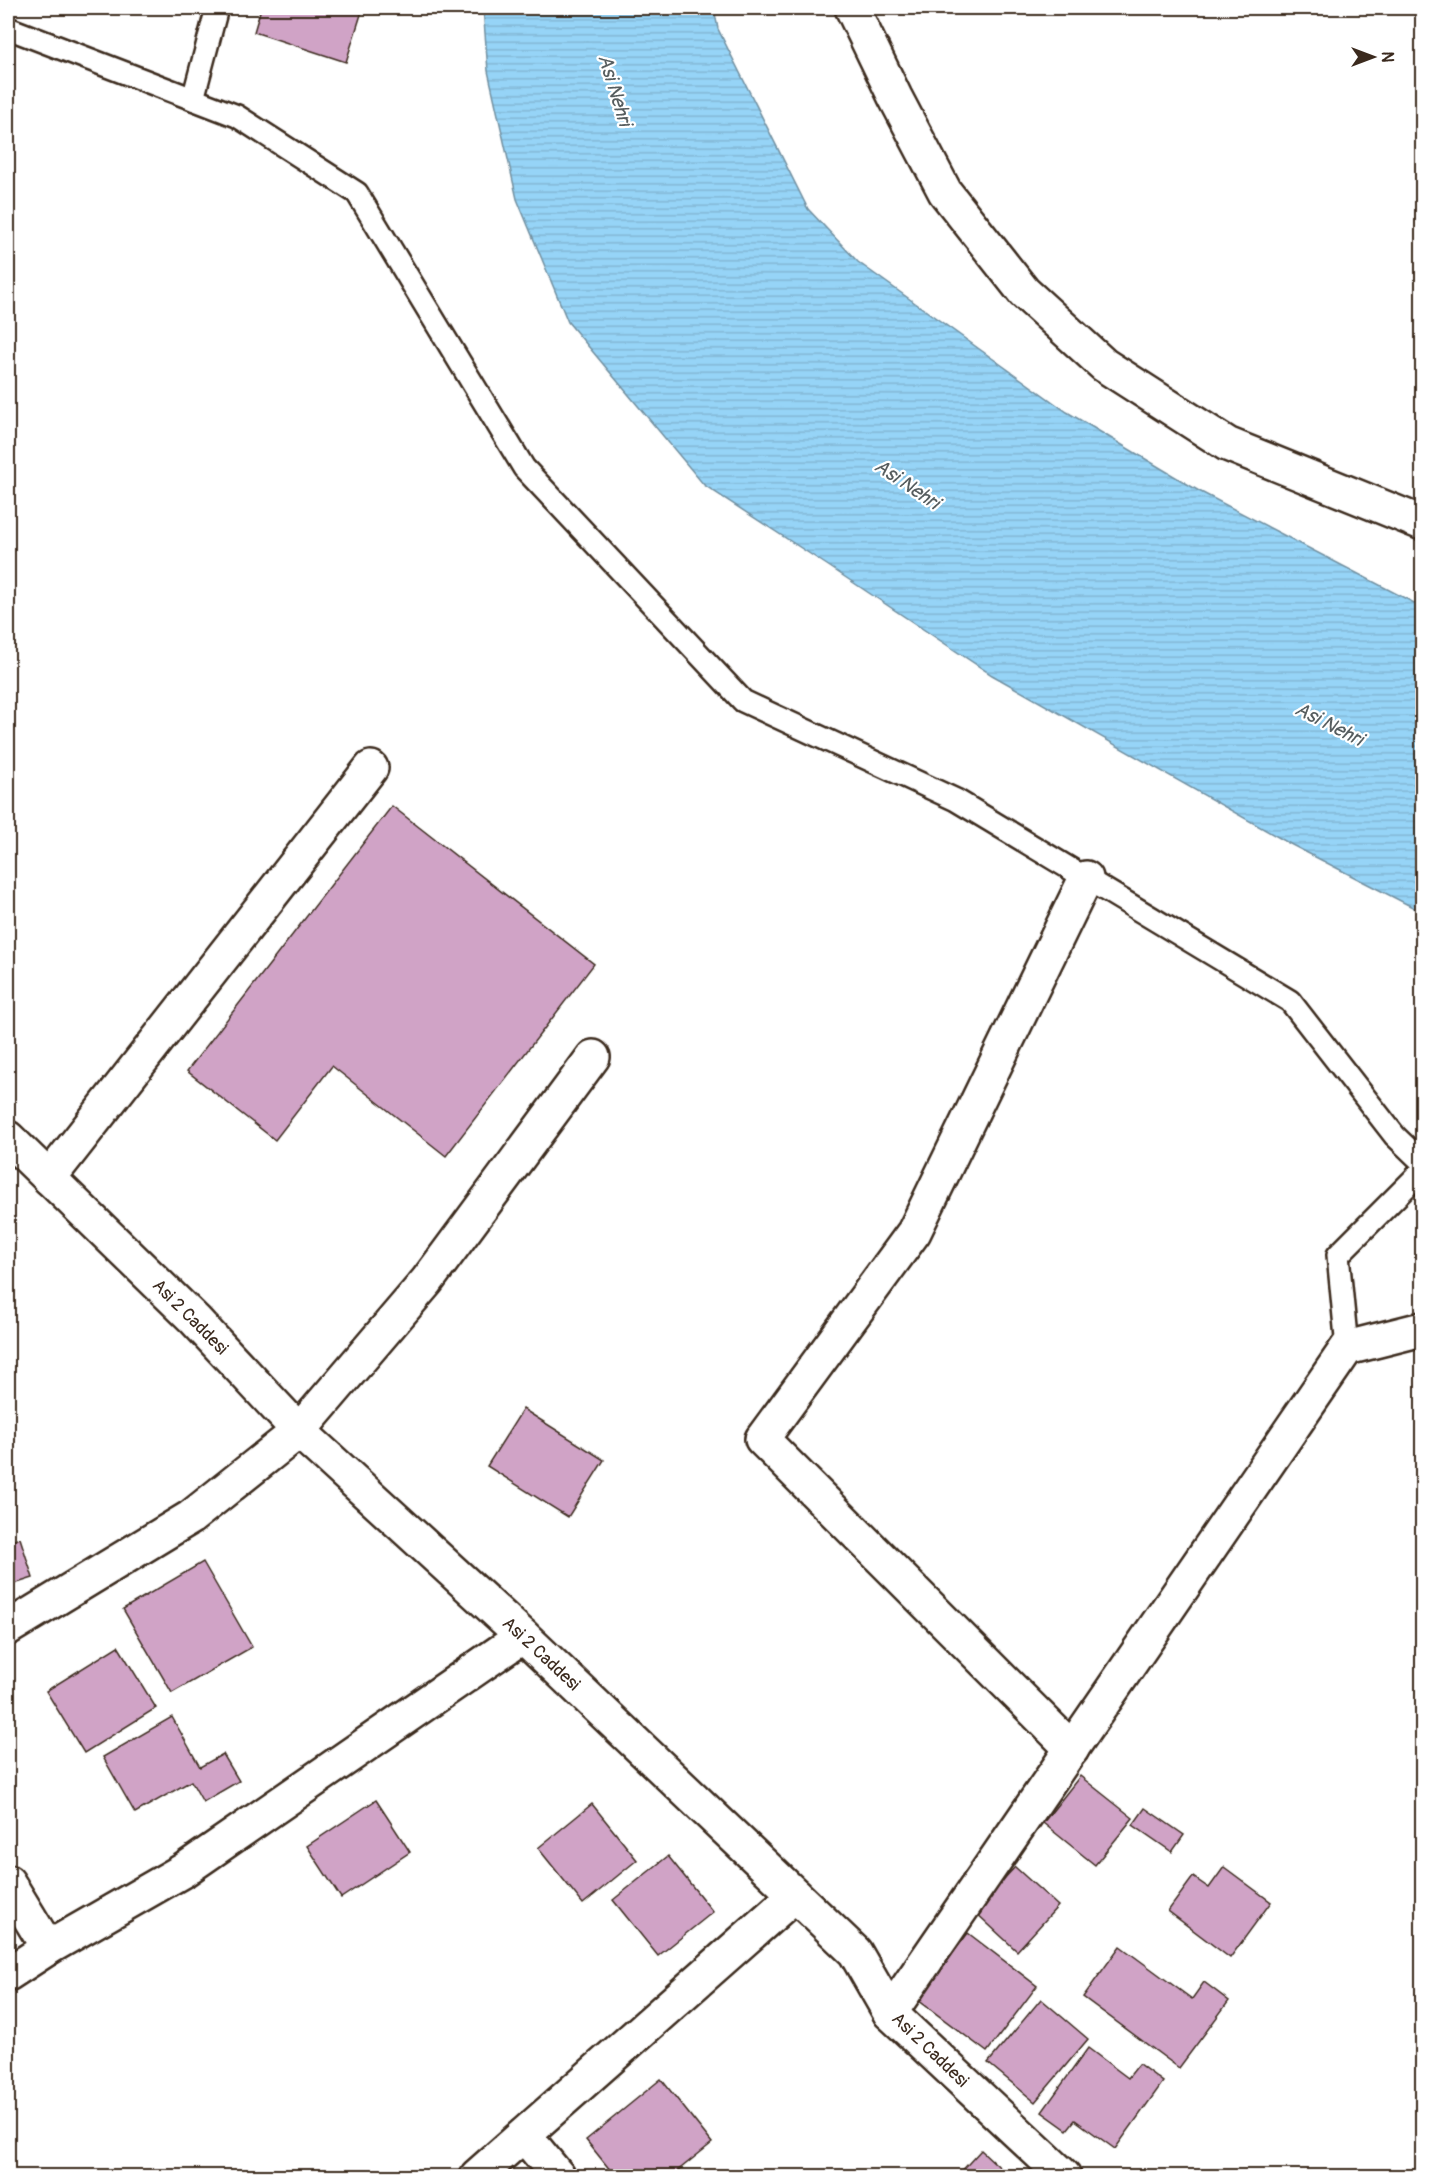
<svg xmlns="http://www.w3.org/2000/svg" width="1430" height="2184" font-family="Pangolin,sans-serif">
<style>
.water{fill:url(#water-rules);stroke:#7290a0;stroke-width:1.5}
.building{fill:#d0a3c6;stroke:#3b2a1e;stroke-width:1.5}
.lines{fill:none;stroke-linecap:round;stroke-linejoin:round}
.service-casing{stroke:#3b2a1e;stroke-width:26}
.minor-casing{stroke:#3b2a1e;stroke-width:38}
.service{stroke:#fff;stroke-width:21}
.minor{stroke:#fff;stroke-width:33}
.labels{text-anchor:middle;dominant-baseline:central;stroke-width:4.5;stroke-linejoin:round;paint-order:stroke}
.street-label{font-size:18px;fill:#3b2a1e;stroke:#fff}
.water-label{font-size:20px;font-style:italic;fill:#565d5f;stroke:#fff}
</style>
<defs>
<pattern id="water-rules" width="6" height="5" patternUnits="userSpaceOnUse" patternTransform="scale(1.5)"><rect width="6" height="5" fill="#96d4f7"/><path d="M0 2.5h6" fill="none" stroke="#82b6d3"/></pattern>
</defs>
<rect width="100%" height="100%" fill="#fff"/>
<filter id="ink" filterUnits="userSpaceOnUse"><feTurbulence type="fractalNoise" baseFrequency=".0167" numOctaves="2"/><feDisplacementMap in="SourceGraphic" scale="12" xChannelSelector="R" yChannelSelector="G"/><feConvolveMatrix kernelMatrix="1 2 1 2 8 2 1 2 1" color-interpolation-filters="sRGB"/></filter>
<g filter="url(#ink)">
<polygon class="water" points="483,8 714,8 718,29 808,209 858,262 1067,412 1199,491 1422,607 1422,912 1292,845 992,675 827,565 704,485 568,322 517,199 488,71"/>
<g class="building">
<polygon points="261,8 363,8 346,62 254,32"/>
<polygon points="392,806 594,964 446,1156 332,1066 275,1140 187,1071"/>
<polygon points="523,1409 604,1460 568,1517 487,1466"/>
<polygon points="20,1538 33,1578 8,1586 8,1542"/>
<polygon points="203,1562 252,1647 172,1693 123,1609"/>
<polygon points="118,1646 156,1708 84,1753 46,1691"/>
<polygon points="172,1717 200,1767 223,1754 239,1781 203,1802 191,1781 135,1813 103,1757"/>
<polygon points="1080,1776 1133,1818 1095,1865 1043,1823"/>
<polygon points="376,1800 410,1852 341,1898 307,1846"/>
<polygon points="592,1804 637,1860 583,1904 538,1848"/>
<polygon points="1145,1808 1184,1835 1172,1852 1133,1825"/>
<polygon points="668,1856 713,1912 658,1956 613,1900"/>
<polygon points="1015,1867 1058,1906 1017,1951 974,1911"/>
<polygon points="1224,1867 1271,1902 1230,1958 1168,1911 1193,1877 1209,1888"/>
<polygon points="968,1933 1037,1986 987,2052 918,2000"/>
<polygon points="1120,1946 1192,1999 1204,1982 1229,2001 1179,2068 1083,1997"/>
<polygon points="1041,1999 1088,2039 1035,2102 988,2063"/>
<polygon points="1088,2048 1128,2078 1139,2064 1163,2082 1115,2149 1075,2120 1067,2130 1042,2112"/>
<polygon points="661,2079 712,2143 671,2176 615,2176 586,2140"/>
<polygon points="981,2150 1009,2176 957,2176"/>
</g>
<g class="lines">
<g class="service-casing">
<g id="service">
<polyline points="8,28 237,116 357,193 524,468 743,701 956,800 1290,1001 1395,1136 1422,1162"/>
<polyline points="193,99 217,8"/>
<polyline points="1347,1348 1338,1255 1422,1171"/>
</g>
</g>
<g class="minor-casing">
<g id="minor">
<polyline points="852,8 895,97 945,192 1024,292 1104,365 1227,444 1422,523"/>
<polyline points="8,1138 195,1320 299,1431 523,1636 855,1952 890,2013 1064,2176"/>
<polyline points="49,1178 371,768"/>
<polyline points="8,1628 191,1517 299,1431 427,1281 593,1057"/>
<polyline points="1072,1749 762,1439 914,1232 1086,878"/>
<polyline points="8,1882 48,1948 184,1870 523,1636"/>
<polyline points="8,1974 48,1948"/>
<polyline points="890,2013 1347,1348 1422,1329"/>
<polyline points="524,2135 558,2176"/>
<polyline points="477,2176 795,1895"/>
</g>
</g>
<use href="#service" class="service"/>
<use href="#minor" class="minor"/>
</g>
</g>
<g class="labels">
<g class="street-label">
<text transform="translate(190 1317) rotate(45)">Asi 2 Caddesi</text>
<text transform="translate(541 1654) rotate(43)">Asi 2 Caddesi</text>
<text transform="translate(930 2050) rotate(44)">Asi 2 Caddesi</text>
</g>
<g class="water-label">
<text transform="translate(615 90) rotate(73)">Asi Nehri</text>
<text transform="translate(907 484) rotate(34)">Asi Nehri</text>
<text transform="translate(1329 724) rotate(27)">Asi Nehri</text>
</g>
</g>
<rect width="1430" height="2184" fill="none" stroke="#fff" stroke-width="30"/>
<rect x="15" y="15" width="1400" height="2154" fill="none" stroke="#3b2a1e" stroke-width="2" filter="url(#ink)"/>
<g transform="translate(1373 57) rotate(90)" stroke="#ffffff" stroke-width="4.5" paint-order="stroke">
<path d="M0-4.5L10 22L0 15L-10 22Z" fill="#3b2a1e"/>
<text y="-9" font-size="16" font-weight="bold" text-anchor="middle" fill="#3b2a1e">N</text>
</g>
</svg>
